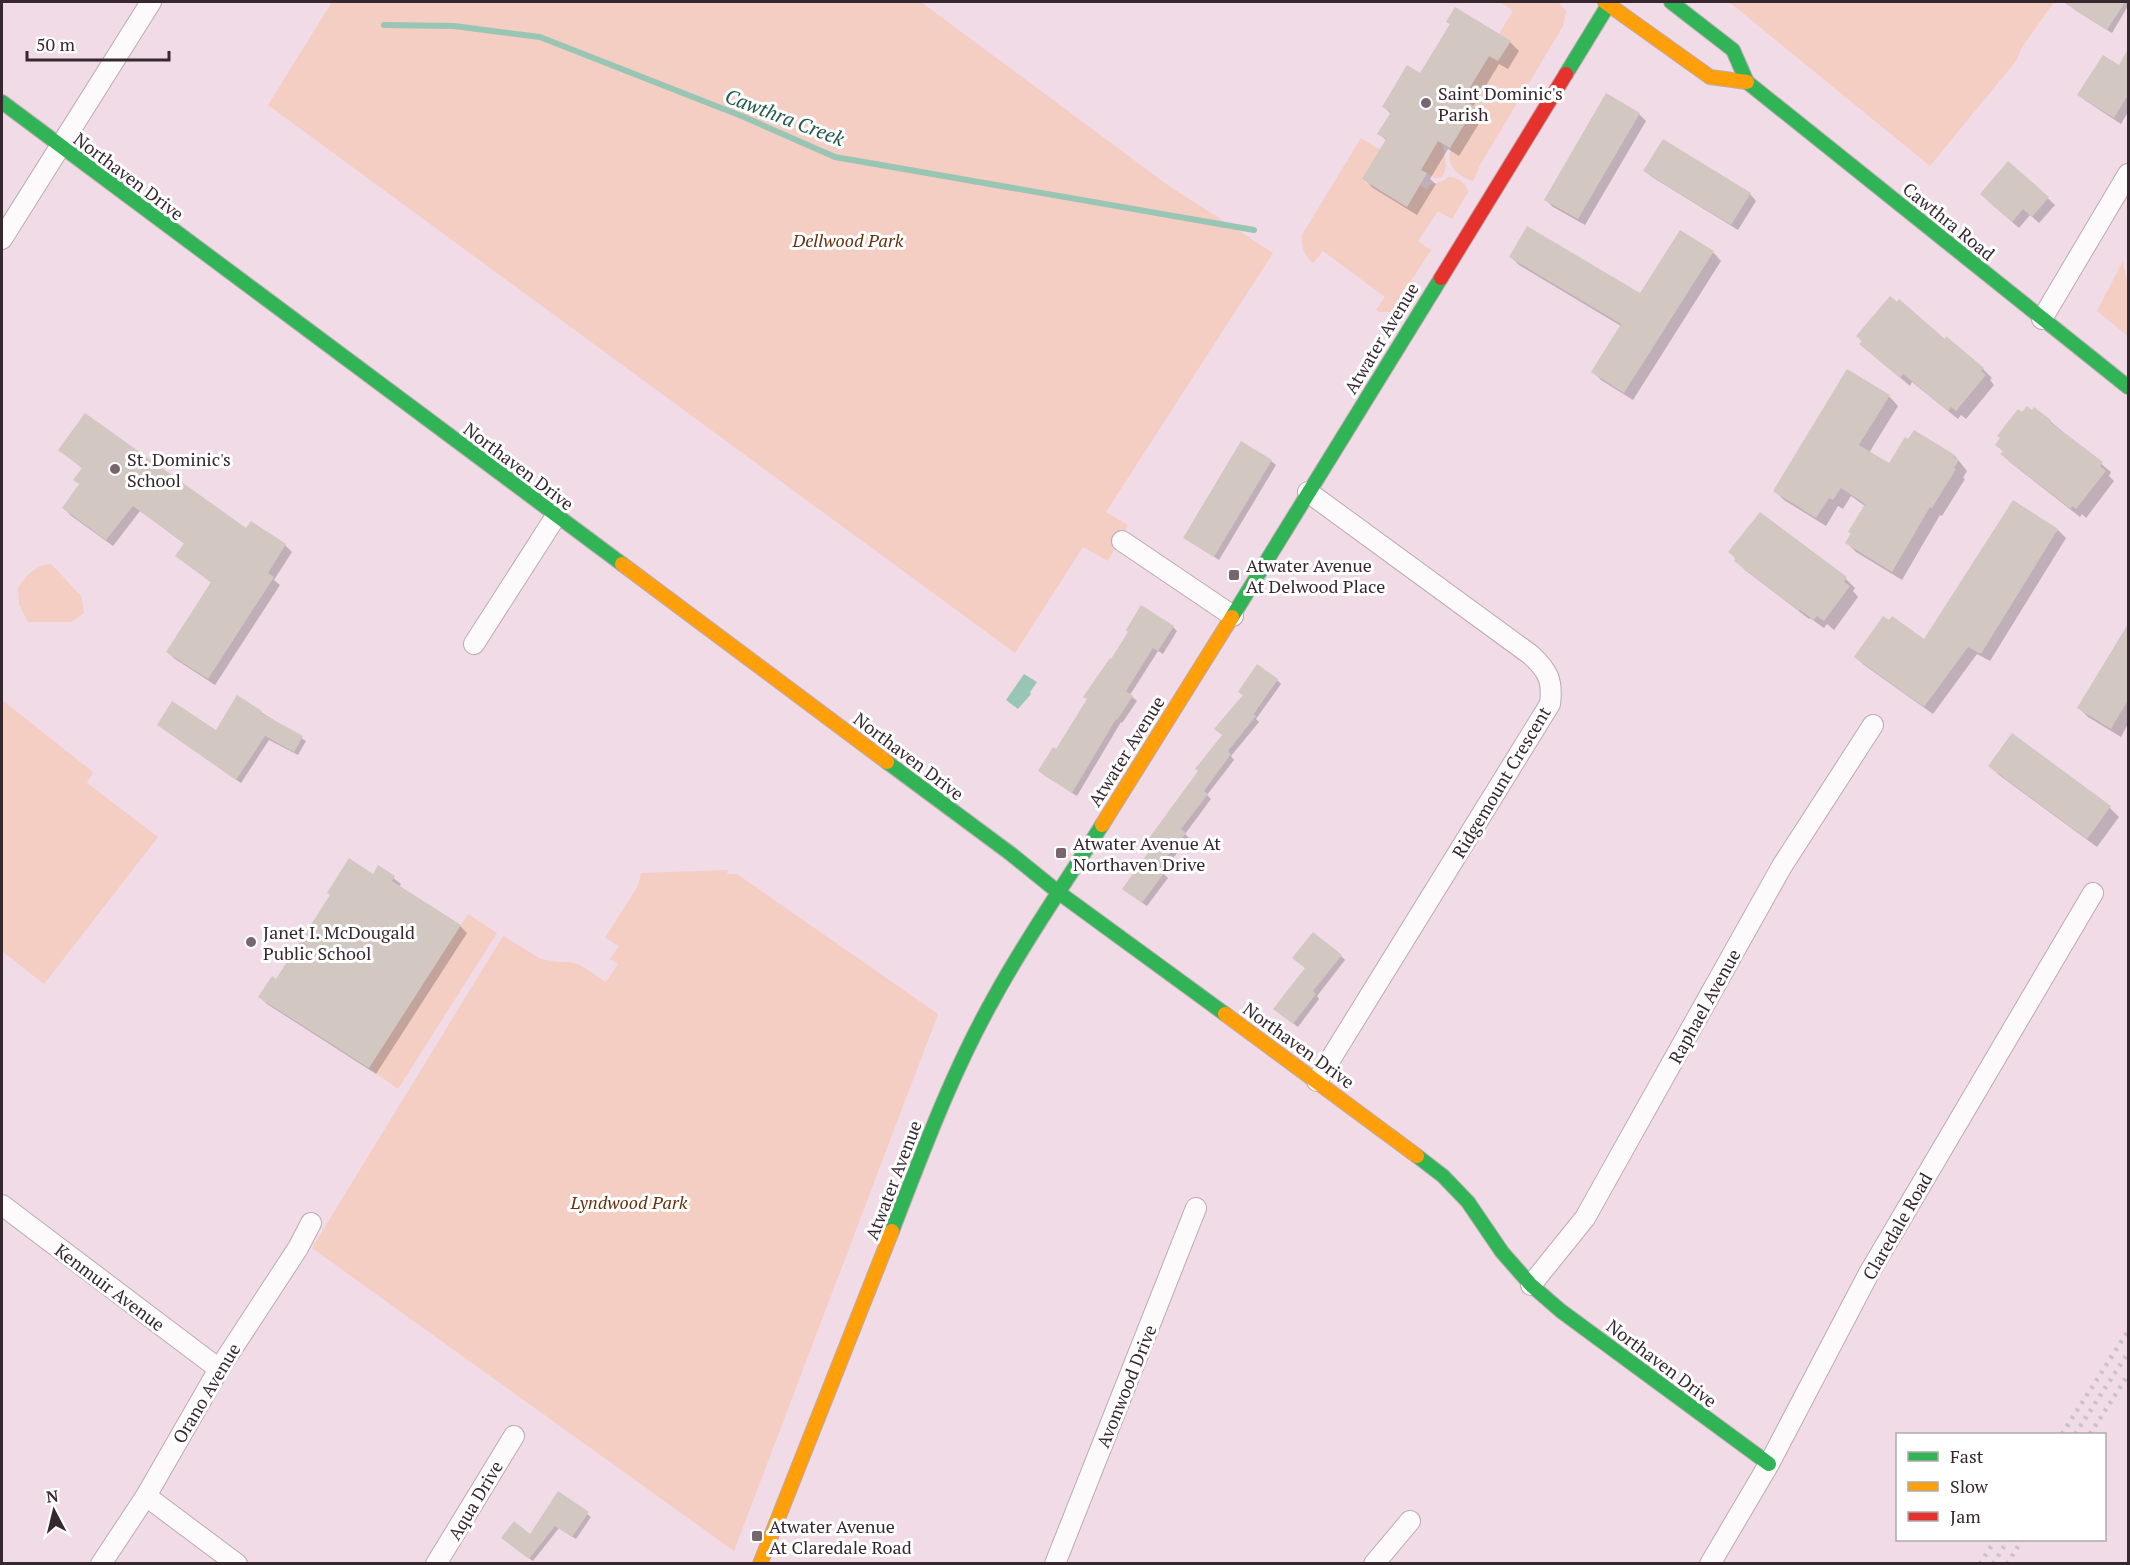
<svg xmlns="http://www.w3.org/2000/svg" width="2130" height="1565" font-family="'PT Serif',serif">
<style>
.green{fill:#f4cdc3}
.water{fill:#99c5b5}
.shadow{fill:#0003}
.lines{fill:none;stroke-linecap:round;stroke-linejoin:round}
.stream{stroke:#99c5b5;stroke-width:6}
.building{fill:#d2c8c1}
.street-casing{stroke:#bbaab2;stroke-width:22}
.fast-casing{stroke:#bbaab2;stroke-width:16}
.slow-casing{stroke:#bbaab2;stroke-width:16}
.jam-casing{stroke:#bbaab2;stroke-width:16}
.street{stroke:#fdfafb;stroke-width:20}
.fast{stroke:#30b455;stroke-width:14}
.slow{stroke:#ff9f0a;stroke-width:14}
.jam{stroke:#e5322d;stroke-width:14}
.rail{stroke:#c9c2c6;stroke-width:4.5;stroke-dasharray:3 6;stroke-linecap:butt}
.poi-dot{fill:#78666f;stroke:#fff;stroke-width:2}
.labels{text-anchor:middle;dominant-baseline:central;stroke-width:6;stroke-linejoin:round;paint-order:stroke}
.poi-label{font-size:18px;fill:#37272f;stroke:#fff;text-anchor:start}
.street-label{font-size:18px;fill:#37272f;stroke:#fff}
.park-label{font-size:18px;font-style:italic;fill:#67310f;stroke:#fff}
.water-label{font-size:20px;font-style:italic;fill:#215a48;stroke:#fff}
</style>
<rect width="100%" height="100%" fill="#f1dbe6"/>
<g class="green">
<polygon points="332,2 921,2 1169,186 1273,253 1106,512 1128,525 1108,561 1083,547 1015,653 268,105"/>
<path d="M1500 2H1558L1566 11 1563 26 1480 165 1473 181C1428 165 1459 133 1475 107L1463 99 1489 56 1498 61 1510 41 1499 34 1513 11Z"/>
<polygon points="1729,2 2054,2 2022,47 2016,61 1930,166"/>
<path d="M1361 138 1380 150 1362 180 1407 207 1420 185 1427 190 1430 185 1443 181 1449 177C1459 178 1466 183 1468 192L1452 219 1438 211 1418 241 1431 250 1391 312H1379L1376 310 1385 297 1323 251 1313 263C1304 255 1301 247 1302 235Z"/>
<path d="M1438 141 1443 145C1444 157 1450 170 1440 178H1435L1421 170Z"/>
<polygon points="2123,261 2128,286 2128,336 2097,311"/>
<path d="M51 564 81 596 84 613 71 622H28L19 604 18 588C26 576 35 565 51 564Z"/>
<polygon points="2,700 93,772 87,783 158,837 44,984 2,951"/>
<polygon points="728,870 727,874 737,874 938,1014 734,1551 312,1248 503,936 541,959 558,962 570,962 580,965 606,982 618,964 610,959 619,946 605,938 638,886 641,873"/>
<polygon points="468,914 497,933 398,1089 369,1068"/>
</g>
<polygon class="water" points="1024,674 1037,682 1030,692 1031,694 1018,709 1006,700"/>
<g class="shadow">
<polygon points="2073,2 2128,2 2128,6 2112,33 2075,10 2071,5"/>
<polygon points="1510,42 1519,51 1508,69 1499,64 1473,107 1483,117 1459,156 1448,149 1430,179 1436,184 1417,215 1373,188 1364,179 1387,141 1379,134 1391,114 1383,106 1420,76"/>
<polygon points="2128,53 2128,112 2121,124 2086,101 2079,95 2119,67"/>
<polygon points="1639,114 1646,121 1585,225 1553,207 1546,200"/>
<polygon points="2009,163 2055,205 2039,223 2030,215 2019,228 1988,201"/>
<polygon points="1645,171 1750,194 1756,201 1738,230 1652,177"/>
<polygon points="1713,252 1721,261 1633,400 1601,380 1593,372 1621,326 1519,265 1510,256 1641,296"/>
<polygon points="1945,341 1983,369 1992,378 1990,380 1994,385 1966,419 1961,415 1958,419 1912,382 1910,386 1871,353"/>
<polygon points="1889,396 1898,406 1869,453 1889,465 1914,432 1955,456 1967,471 1963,478 1965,479 1942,516 1940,515 1902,580 1856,552 1847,543 1865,506 1851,496 1843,509 1838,506 1826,526 1784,500 1775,491"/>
<polygon points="2050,421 2111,472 2109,476 2114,481 2086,518 2082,514 2080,517 2011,463 2002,454 2004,452 1997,445"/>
<polygon points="60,450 247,530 252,523 285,545 292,552 274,580 280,585 215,685 175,659 168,652 212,583 184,562 185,544 140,511 113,546 70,515 64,508 81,485 83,469"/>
<polygon points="1271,461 1276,465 1219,560 1185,538"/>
<polygon points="1760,514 1846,579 1855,588 1853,591 1858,597 1834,630 1827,624 1824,628 1810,618 1809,619 1745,570 1730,552"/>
<polygon points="2058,530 2066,538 1990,661 1977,654 1933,714 1864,665 1856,657 1925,641"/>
<polygon points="1173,627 1177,631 1163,654 1158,651 1130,695 1137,701 1122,723 1121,722 1077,796 1044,775 1040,771 1056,751 1088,700"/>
<polygon points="2128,627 2128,724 2121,737 2088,717 2079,708"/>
<polygon points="1277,680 1281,684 1256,719 1259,722 1231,756 1234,760 1207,795 1211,799 1185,834 1189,838 1162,872 1168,878 1147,906 1128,893"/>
<polygon points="261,712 306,741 298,755 269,740 241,783 159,725 216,732"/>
<polygon points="2012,735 2110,808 2119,817 2097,847 1999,775 1990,766"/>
<polygon points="379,867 401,884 399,887 460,926 467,933 376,1074 267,1004 260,997 373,876"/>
<polygon points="1341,956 1345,960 1317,996 1319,999 1298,1027 1280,1013"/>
<polygon points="558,1494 591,1517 576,1539 559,1528 533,1561 506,1541 530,1536"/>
</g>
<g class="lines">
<polyline class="stream" points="384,25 454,26 540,37 744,117 835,157 1254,230"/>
</g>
<g class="building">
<polygon points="2063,2 2125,2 2107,30"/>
<polygon points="1455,7 1511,41 1498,61 1489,56 1463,99 1475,107 1450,148 1438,141 1421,170 1427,173 1407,207 1362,179 1386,139 1377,134 1391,112 1382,107 1407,65 1420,73 1450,24 1446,22"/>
<polygon points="2128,49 2128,95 2114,118 2077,95 2103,55 2119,65"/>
<polygon points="1606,93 1640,113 1578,219 1544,200"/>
<polygon points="1663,139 1751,193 1731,225 1643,171"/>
<polygon points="2008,161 2049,197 2032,217 2023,209 2012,222 1980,194"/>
<polygon points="1527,226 1640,293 1680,230 1714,251 1624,393 1591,372 1621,324 1509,257"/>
<polygon points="1890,296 1897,302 1899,299 1945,339 1946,336 1984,368 1981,371 1986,375 1956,411 1951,407 1948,411 1903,374 1900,378 1859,344 1862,341 1856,336"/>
<polygon points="1847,369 1890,395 1859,445 1889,463 1905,437 1908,439 1914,430 1955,455 1954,457 1959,460 1954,468 1956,469 1932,508 1930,507 1892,572 1845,543 1851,533 1848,532 1865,504 1841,488 1833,500 1829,498 1816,518 1773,491"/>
<polygon points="2027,406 2032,410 2034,407 2051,420 2050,422 2103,462 2100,466 2106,471 2076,509 2072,506 2071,509 2014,465 2000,454 2003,451 1995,445 2000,438 1997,436 2018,409 2022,412"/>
<polygon points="85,413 246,528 251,521 286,544 268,573 274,577 208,679 166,652 211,582 175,556 184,543 133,506 106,540 62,508 79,484 73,480 82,468 58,450"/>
<polygon points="1241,441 1272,460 1214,557 1183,538"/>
<polygon points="2013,500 2058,529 1981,654 1968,647 1924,707 1854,657 1883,616 1889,620 1892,616 1924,639"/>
<polygon points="1760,512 1847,577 1844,582 1850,586 1824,621 1817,616 1814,620 1800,610 1799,611 1734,561 1736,558 1728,552"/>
<polygon points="1141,605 1174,626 1158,651 1153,648 1126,691 1133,696 1117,720 1116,719 1072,793 1038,771 1053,747 1056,749 1087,699 1083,697 1110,658 1111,659 1128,632 1126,630"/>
<polygon points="2128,624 2128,700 2111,729 2077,708"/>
<polygon points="1257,664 1278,679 1253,714 1256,716 1228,751 1231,754 1204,791 1208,794 1181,829 1186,833 1158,868 1164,873 1142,903 1122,889 1150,850 1144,845 1198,771 1195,769 1222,735 1214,729 1243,695 1238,692"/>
<polygon points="237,695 262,711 261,713 303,736 294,752 265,736 236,780 157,725 172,701 216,730"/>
<polygon points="2012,733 2111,806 2087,839 1988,766"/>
<polygon points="349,858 373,874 378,865 395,876 392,881 461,925 369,1068 258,997 272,976 276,979 330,895 327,893"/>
<polygon points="1313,932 1342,955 1313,991 1316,994 1293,1024 1273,1009 1305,968 1292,958"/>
<polygon points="558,1491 589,1512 572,1537 555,1526 529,1559 501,1538 514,1521 530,1534"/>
</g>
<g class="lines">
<g class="street-casing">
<g id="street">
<polyline points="2,239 151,2"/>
<polyline points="2042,319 2128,174"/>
<path d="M1308 492 1531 655C1548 671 1553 680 1550 704L1317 1081"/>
<polyline points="1122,541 1233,616"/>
<polyline points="474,644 556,516"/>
<polyline points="2,1205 219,1369"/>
<polyline points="1531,1285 1585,1218 1782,866 1873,725"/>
<polyline points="146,1496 237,1564"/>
<polyline points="101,1564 146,1496 219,1369 298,1248 311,1223"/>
<polyline points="436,1564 514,1436"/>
<polyline points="1055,1564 1196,1208"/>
<polyline points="1374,1564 1410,1521"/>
<polyline points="1710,1564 1769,1464 1869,1273 2093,893"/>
</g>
</g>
<g class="fast-casing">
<g id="fast">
<polyline points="1671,2 1733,50 1747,82 2128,387"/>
<polyline points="1566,74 1610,2"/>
<polyline points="2,102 622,564"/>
<polyline points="1232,617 1441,278"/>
<polyline points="887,762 1011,854 1058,892 1225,1014"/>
<polyline points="1417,1156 1443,1176 1468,1202 1502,1252 1531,1285 1561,1311 1769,1464"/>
<path d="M892 1231C923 1151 953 1070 995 996 1027 937 1066 882 1102 825"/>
</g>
</g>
<g class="slow-casing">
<g id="slow">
<polyline points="1605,2 1710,77 1747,82"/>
<polyline points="622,564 887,762"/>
<polyline points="1102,825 1232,617"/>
<polyline points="1225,1014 1417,1156"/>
<polyline points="760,1564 892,1231"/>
</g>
</g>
<g class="jam-casing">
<polyline id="jam" points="1441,278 1566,74"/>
</g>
<use href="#street" class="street"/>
<use href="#fast" class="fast"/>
<use href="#slow" class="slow"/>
<use href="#jam" class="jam"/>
<g class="rail">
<polyline points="2062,1434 2128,1331"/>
<polyline points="2075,1434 2128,1353"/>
<polyline points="2090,1434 2128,1375"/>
<polyline points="1980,1564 1995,1540"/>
<polyline points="1993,1564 2008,1540"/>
<polyline points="2007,1564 2022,1540"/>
</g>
</g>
<g class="poi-dot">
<circle cx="1426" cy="103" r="6"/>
<circle cx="115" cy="469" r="6"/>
<rect x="1228" y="569" width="12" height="12" rx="3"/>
<rect x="1055" y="847" width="12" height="12" rx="3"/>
<circle cx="251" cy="942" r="6"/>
<rect x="751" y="1530" width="12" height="12" rx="3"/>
</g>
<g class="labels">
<g class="poi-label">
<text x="1438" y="93">Saint Dominic's<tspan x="1438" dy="21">Parish</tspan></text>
<text x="127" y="459">St. Dominic's<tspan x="127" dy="21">School</tspan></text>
<text x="1246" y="565">Atwater Avenue<tspan x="1246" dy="21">At Delwood Place</tspan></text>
<text x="1073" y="843">Atwater Avenue At<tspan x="1073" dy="21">Northaven Drive</tspan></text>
<text x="263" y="932">Janet I. McDougald<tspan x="263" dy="21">Public School</tspan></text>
<text x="769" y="1526">Atwater Avenue<tspan x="769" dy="21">At Claredale Road</tspan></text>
</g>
<g class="street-label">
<text transform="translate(129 176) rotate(37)">Northaven Drive</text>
<text transform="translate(1949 221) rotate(39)">Cawthra Road</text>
<text transform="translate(1381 338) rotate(-59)">Atwater Avenue</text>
<text transform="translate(519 466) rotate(37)">Northaven Drive</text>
<text transform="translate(1126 751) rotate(-58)">Atwater Avenue</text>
<text transform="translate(909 756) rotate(37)">Northaven Drive</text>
<text transform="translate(1501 782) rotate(-59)">Ridgemount Crescent</text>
<text transform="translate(1704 1006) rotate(-61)">Raphael Avenue</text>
<text transform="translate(1299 1045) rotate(36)">Northaven Drive</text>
<text transform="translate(893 1180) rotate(-69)">Atwater Avenue</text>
<text transform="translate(1897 1226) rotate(-60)">Claredale Road</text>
<text transform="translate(110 1287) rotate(37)">Kenmuir Avenue</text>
<text transform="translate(1662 1363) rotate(37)">Northaven Drive</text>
<text transform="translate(1126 1386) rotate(-68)">Avonwood Drive</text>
<text transform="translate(206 1393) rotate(-59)">Orano Avenue</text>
<text transform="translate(475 1500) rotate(-59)">Aqua Drive</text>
</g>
<g class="park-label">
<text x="848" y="240">Dellwood Park</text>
<text x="629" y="1202">Lyndwood Park</text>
</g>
<g class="water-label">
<text transform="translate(785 117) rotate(21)">Cawthra Creek</text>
</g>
</g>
<rect width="2130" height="1565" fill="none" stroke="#37272f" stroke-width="6"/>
<rect x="1896" y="1433" width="210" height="108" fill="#ffffff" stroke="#afa9ac" stroke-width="1.5"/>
<rect x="1908" y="1452" width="30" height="9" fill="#30b455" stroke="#afa9ac" stroke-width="1.5"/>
<text x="1950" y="1463" font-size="18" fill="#37272f">Fast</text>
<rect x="1908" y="1482" width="30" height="9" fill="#ff9f0a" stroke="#afa9ac" stroke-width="1.5"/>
<text x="1950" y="1493" font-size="18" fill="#37272f">Slow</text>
<rect x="1908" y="1512" width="30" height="9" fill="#e5322d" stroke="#afa9ac" stroke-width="1.5"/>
<text x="1950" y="1523" font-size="18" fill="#37272f">Jam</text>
<g transform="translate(54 1511) rotate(353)" stroke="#ffffff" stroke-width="4.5" paint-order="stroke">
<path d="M0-4.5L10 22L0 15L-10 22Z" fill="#37272f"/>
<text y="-9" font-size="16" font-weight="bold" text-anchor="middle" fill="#37272f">N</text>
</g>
<path d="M27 51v9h142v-9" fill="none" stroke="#37272f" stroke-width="3"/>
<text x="36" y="51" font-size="18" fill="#37272f" stroke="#ffffff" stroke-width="4.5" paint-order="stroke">50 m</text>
</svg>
